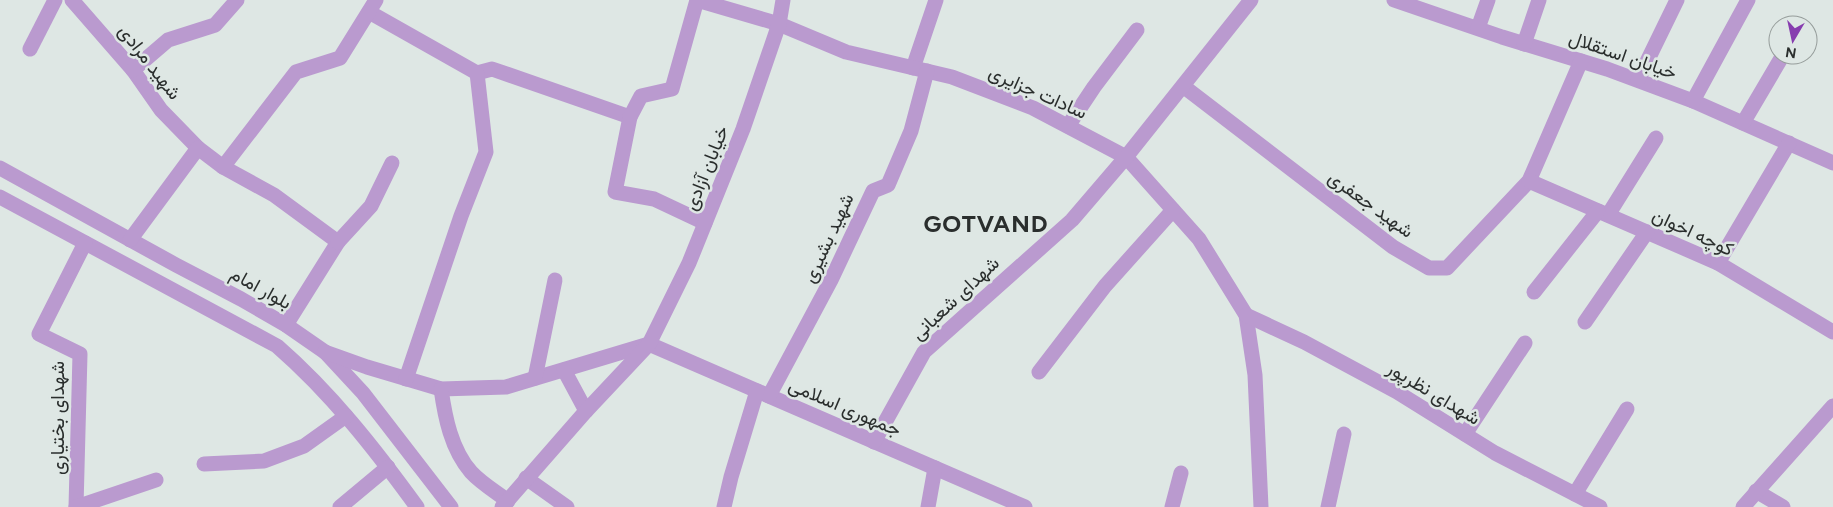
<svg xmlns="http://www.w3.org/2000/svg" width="1833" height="507" font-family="Figtree,Vazirmatn,sans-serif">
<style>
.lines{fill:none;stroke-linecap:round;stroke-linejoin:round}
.minor{stroke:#ba9acf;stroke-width:15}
.labels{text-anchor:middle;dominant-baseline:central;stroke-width:5;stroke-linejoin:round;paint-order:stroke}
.street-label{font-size:19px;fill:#2a2e2d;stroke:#dee7e4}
.district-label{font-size:24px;font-weight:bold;letter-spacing:1px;fill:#2a2e2d;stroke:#dee7e4}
</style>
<rect width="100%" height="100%" fill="#dee7e4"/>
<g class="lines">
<g class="minor">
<polyline points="72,0 133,70 161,110 198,148"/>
<polyline points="1394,0 1502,37 1607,69 1693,101 1833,163"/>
<polyline points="369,12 477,73 492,69 630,117"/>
<polyline points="1478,28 1488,0"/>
<polyline points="1524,44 1539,0"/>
<polyline points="30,49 55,0"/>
<polyline points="913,68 936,0"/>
<polyline points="133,70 168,40 215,25 237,0"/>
<polyline points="1638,80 1677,0"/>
<polyline points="1183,86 1393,247 1429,268 1447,268 1529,181 1581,61"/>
<polyline points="1693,101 1748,0"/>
<polyline points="1743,123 1783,55"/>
<polyline points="1068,126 1094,87 1137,30"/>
<polyline points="223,167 274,195 338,242 286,325"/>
<polyline points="0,168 176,265 241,299 286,325 325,352 363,393 451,507"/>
<polyline points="1529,181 1718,263 1833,332"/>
<path d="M0 197 277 346C331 393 375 449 417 507"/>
<polyline points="1608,215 1656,138"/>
<polyline points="705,223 654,199 615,192 630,117 641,96 672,89 697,0 779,24 846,52 952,77 1033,108 1126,157 1199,239 1246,315 1255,375 1261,507"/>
<polyline points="130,240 198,148 223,167 296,72 340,58 376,0"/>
<polyline points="338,242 371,206 392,163"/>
<polyline points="1718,263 1789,143"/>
<polyline points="1534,292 1598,211"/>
<polyline points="1246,315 1304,342 1397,392 1495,453 1600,507"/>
<polyline points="1585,322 1647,232"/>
<polyline points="325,352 367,367 441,389 506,387 649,344 1025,507"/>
<polyline points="564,370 586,411"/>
<polyline points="1039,372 1105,286 1173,210"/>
<polyline points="535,378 555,280"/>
<polyline points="406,379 461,216 486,152 477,73"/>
<path d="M441 389C445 417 451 449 471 472 481 483 496 492 508 501"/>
<polyline points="769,396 831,280 873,191 888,185 911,131 927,71"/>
<polyline points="1465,434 1525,343"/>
<polyline points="874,442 924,352 1072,220 1126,157 1251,0"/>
<polyline points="204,464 264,461 304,446 346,416"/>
<polyline points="526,478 567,507"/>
<polyline points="1756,491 1783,507"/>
<polyline points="1575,494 1627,409"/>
<polyline points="76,507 80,354 39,334 85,243"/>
<polyline points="76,507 156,480"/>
<polyline points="340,507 388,467"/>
<polyline points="502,507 586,411 649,344 689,263 743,129 779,24 783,0"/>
<polyline points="724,507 731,477 757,391"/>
<polyline points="928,507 935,468"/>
<polyline points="1172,507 1181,473"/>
<polyline points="1328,507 1344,434"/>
<polyline points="1743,507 1833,406"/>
</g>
</g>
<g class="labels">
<g class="street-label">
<text transform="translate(1623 55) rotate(19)">خیابان استقلال</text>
<text transform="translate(150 62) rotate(52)">شهید مرادی</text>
<text transform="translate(1038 92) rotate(24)">سادات جزایری</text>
<text transform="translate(706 168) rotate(-68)">خیابان آزادی</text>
<text transform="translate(1371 204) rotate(36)">شهید جعفری</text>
<text transform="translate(1693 232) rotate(25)">کوچه اخوان</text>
<text transform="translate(828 238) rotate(-65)">شهید بشیری</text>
<text transform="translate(261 288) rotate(29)">بلوار امام</text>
<text transform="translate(955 298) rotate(-43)">شهدای شعبانی</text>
<text transform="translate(1434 393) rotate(31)">شهدای نظرپور</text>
<text transform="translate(845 407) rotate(23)">جمهوری اسلامی</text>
<text transform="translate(57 418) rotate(-90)">شهدای بختیاری</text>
</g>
<g class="district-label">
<text x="986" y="223">GOTVAND</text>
</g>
</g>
<g transform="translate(1793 40) rotate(189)"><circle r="24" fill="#dee7e4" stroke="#969d9b"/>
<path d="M0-4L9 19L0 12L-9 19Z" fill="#873daf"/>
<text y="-8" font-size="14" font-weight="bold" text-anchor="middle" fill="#2a2e2d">N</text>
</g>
</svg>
